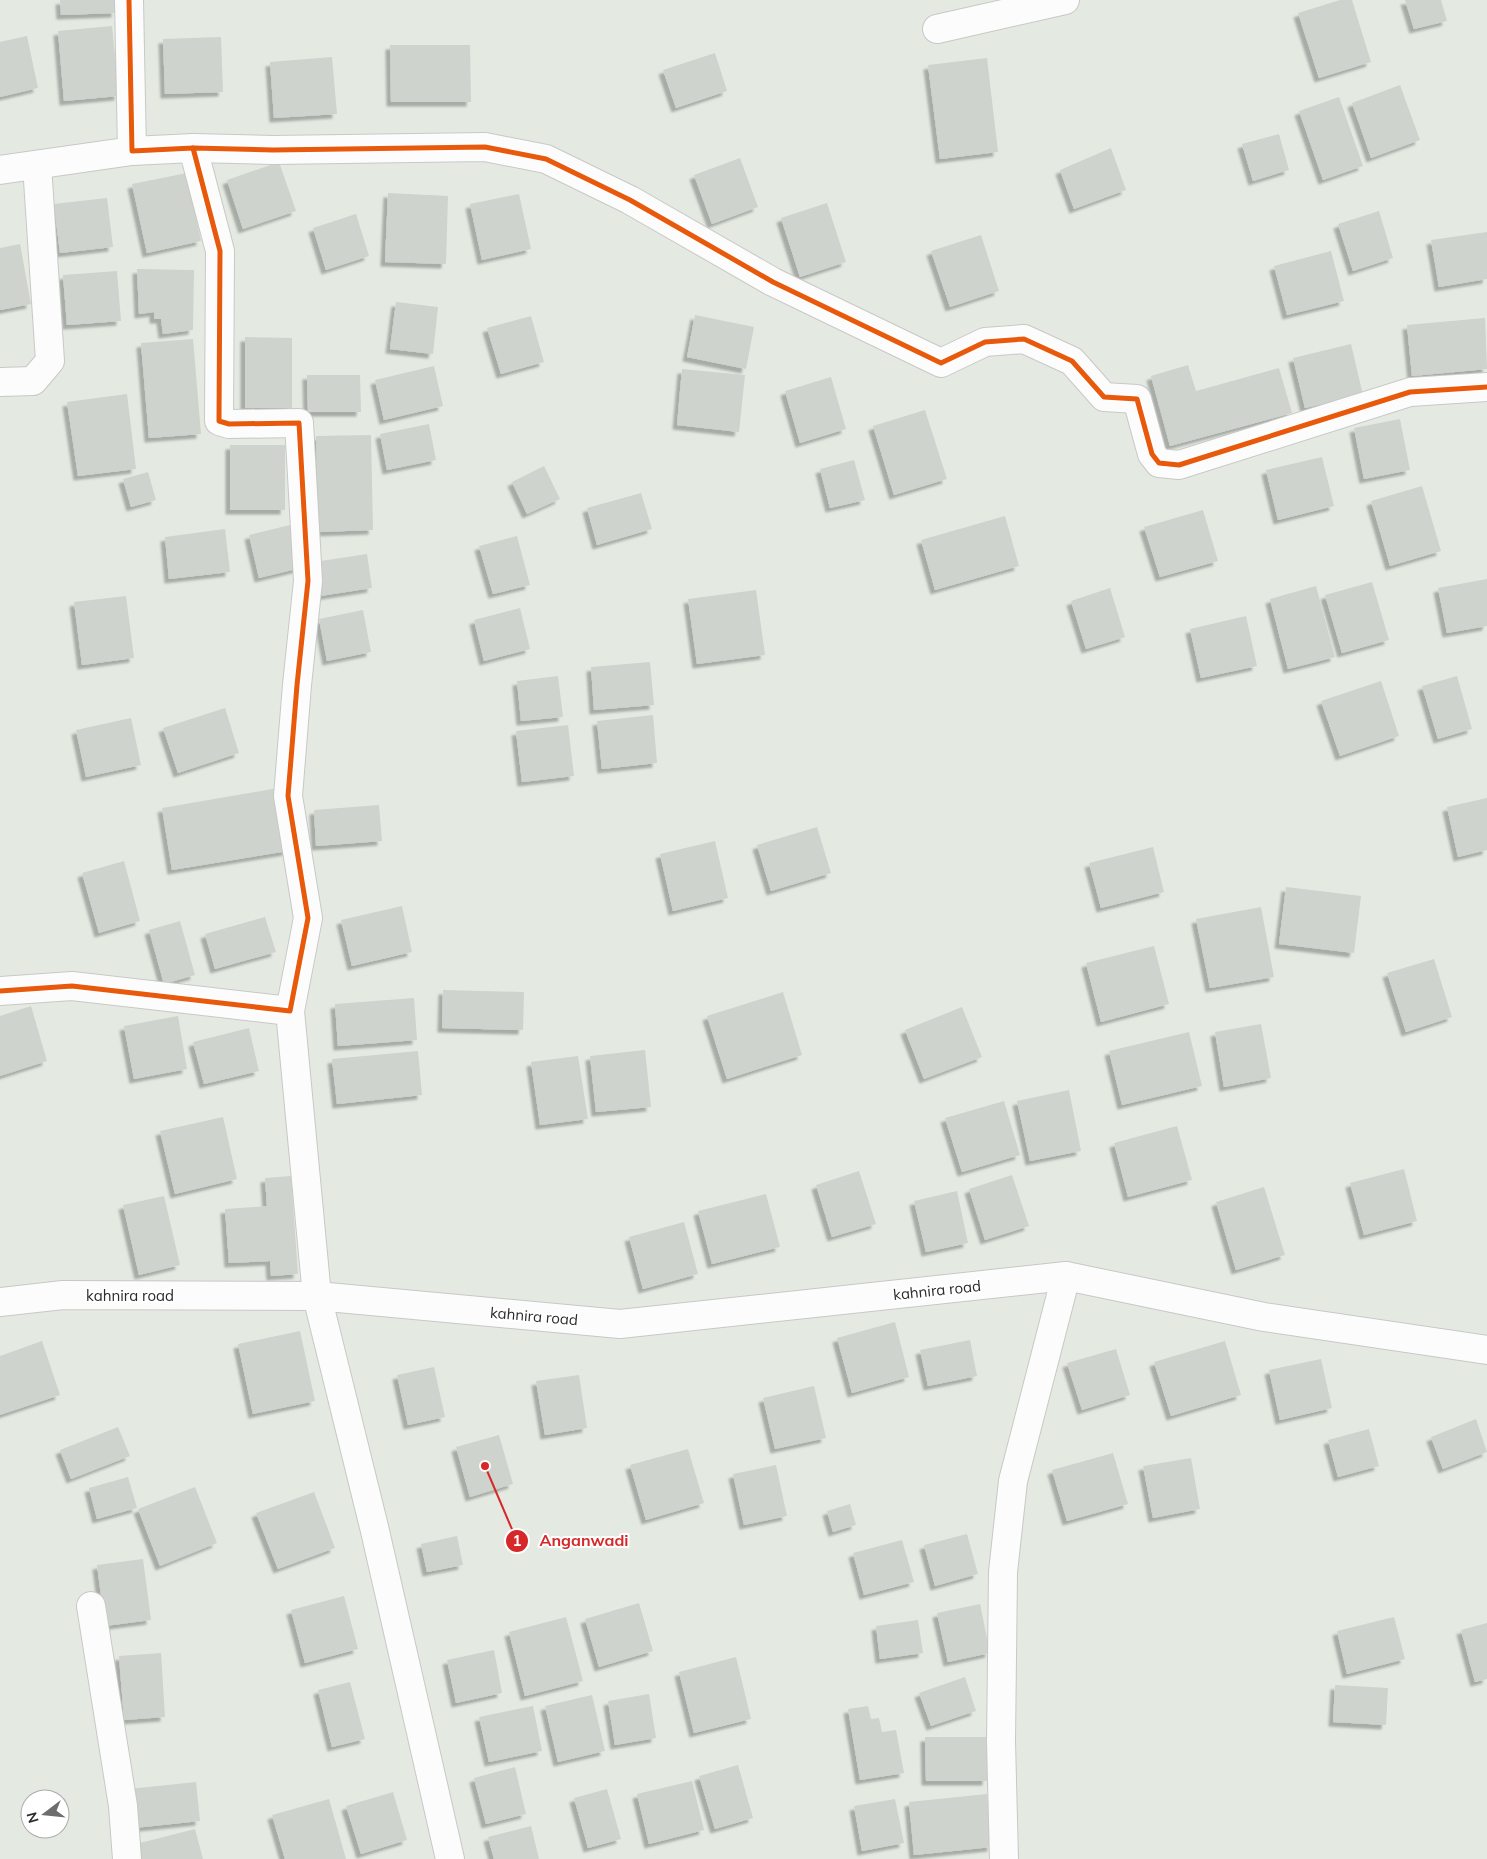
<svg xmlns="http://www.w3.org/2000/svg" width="1487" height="1859" font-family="Mulish,sans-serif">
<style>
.building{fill:#ced3cd;filter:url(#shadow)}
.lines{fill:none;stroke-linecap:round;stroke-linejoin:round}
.minor-casing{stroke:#c8c8c7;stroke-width:30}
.minor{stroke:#fbfcfb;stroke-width:28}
.cycleway-casing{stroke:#fff;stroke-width:8}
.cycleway{stroke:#e8590c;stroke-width:5}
.labels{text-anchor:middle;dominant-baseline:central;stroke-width:4;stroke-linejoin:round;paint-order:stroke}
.street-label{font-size:15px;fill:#2c2c2c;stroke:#fff}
.leader{fill:none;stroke:#d62828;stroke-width:2}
.callout-dot{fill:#d62828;stroke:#fff;stroke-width:2}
.mark-label{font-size:15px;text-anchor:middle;font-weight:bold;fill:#fff}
.callout-label{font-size:16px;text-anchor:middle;font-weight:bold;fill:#d62828;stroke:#fff;stroke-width:4;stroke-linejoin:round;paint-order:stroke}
</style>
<defs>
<filter id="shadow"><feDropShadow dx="-4.5" dy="4.5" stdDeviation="1" flood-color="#0004"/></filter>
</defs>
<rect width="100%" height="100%" fill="#e4eae2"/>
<g class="building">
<polygon points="60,0 116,0 116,13 61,15"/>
<polygon points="1340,0 1352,0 1371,62 1319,78 1298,13"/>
<polygon points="1405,0 1441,0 1447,21 1414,29"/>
<polygon points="112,26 119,96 64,101 58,31"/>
<polygon points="27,36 38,88 0,97 0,42"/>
<polygon points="221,37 223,92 165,94 163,39"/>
<polygon points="390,45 470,45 471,102 391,102"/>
<polygon points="715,53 727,91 676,108 663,70"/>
<polygon points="332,57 337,114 274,118 270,62"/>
<polygon points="987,58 998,152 940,159 928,65"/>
<polygon points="1400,85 1420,140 1371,158 1352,103"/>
<polygon points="1339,97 1363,166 1323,180 1299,111"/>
<polygon points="1279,134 1289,170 1253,181 1242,144"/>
<polygon points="1111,148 1126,190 1074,209 1060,170"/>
<polygon points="740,158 758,207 712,224 694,175"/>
<polygon points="279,162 296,211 243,229 227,180"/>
<polygon points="187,173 201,241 147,253 132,184"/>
<polygon points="388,193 448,196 446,264 385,262"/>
<polygon points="519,194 531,249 482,260 470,204"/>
<polygon points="107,198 113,247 60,253 54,204"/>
<polygon points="827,203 846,262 800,277 781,218"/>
<polygon points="1379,211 1393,258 1353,271 1338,224"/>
<polygon points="356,214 369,256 326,270 313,228"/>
<polygon points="1487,232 1487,279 1439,287 1431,240"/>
<polygon points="981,235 999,291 950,307 931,251"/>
<polygon points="20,244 31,304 0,310 0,248"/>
<polygon points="1331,251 1344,301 1287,315 1274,266"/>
<polygon points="137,269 194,270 193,330 163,334 161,319 154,319 154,312 139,314"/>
<polygon points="117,271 121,321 67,325 63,275"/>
<polygon points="396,302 438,307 433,354 390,349"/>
<polygon points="695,315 754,327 746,369 687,357"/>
<polygon points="531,316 544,362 501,374 487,328"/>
<polygon points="1485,318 1487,369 1412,376 1407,325"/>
<polygon points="245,337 292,338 292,408 245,408"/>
<polygon points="193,339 201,434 149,438 141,343"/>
<polygon points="1351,344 1363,395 1305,408 1293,358"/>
<polygon points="1188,365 1196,391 1279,368 1292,413 1170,446 1151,376"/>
<polygon points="434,366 443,406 384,420 375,380"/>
<polygon points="682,369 745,375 739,432 677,425"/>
<polygon points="307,375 360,375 361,412 308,412"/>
<polygon points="831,377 846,429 800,443 785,391"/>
<polygon points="127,394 136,469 78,476 67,402"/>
<polygon points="925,410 947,479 894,495 873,426"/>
<polygon points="1400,419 1410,470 1364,479 1354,428"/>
<polygon points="429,424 436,460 387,470 380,434"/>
<polygon points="371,435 373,530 318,532 316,436"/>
<rect x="230" y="445" width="55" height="65"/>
<polygon points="1322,457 1334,506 1278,520 1266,470"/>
<polygon points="854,460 865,500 830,508 820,469"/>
<polygon points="544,466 560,499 527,514 512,482"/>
<polygon points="148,472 156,500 131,507 123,479"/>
<polygon points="1422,486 1441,551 1390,566 1371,501"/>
<polygon points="641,493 652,529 597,545 587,508"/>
<polygon points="1203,510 1218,561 1160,577 1144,527"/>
<polygon points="1005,516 1019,566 935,590 921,540"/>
<polygon points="290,525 300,568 259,578 249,535"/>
<polygon points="225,529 230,572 169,579 165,537"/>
<polygon points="517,536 530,585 493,594 479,546"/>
<polygon points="367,554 372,588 320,596 314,562"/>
<polygon points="1487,579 1487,626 1447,633 1438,588"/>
<polygon points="1372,582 1389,640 1342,653 1325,595"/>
<polygon points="1316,586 1335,657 1288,669 1270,599"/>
<polygon points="1110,588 1125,637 1086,649 1071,601"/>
<polygon points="756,590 765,655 697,664 688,599"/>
<polygon points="126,596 134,658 82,665 74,602"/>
<polygon points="520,608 530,649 484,661 474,620"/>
<polygon points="363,610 371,652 327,661 319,619"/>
<polygon points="1246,616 1257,666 1201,678 1190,629"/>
<polygon points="650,662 654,705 594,710 591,667"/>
<polygon points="558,676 563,717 521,721 517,681"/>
<polygon points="1457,676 1472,729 1438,739 1422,686"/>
<polygon points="1381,681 1399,736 1340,756 1321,701"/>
<polygon points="225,708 239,753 178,773 163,728"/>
<polygon points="653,715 657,763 602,769 597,721"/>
<polygon points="131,718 141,765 86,777 76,730"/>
<polygon points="568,725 574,776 522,782 516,731"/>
<polygon points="278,788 288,851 172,870 162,808"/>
<polygon points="1487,798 1487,850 1458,857 1447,807"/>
<polygon points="379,805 382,841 316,846 314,810"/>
<polygon points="817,827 831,873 771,891 757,845"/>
<polygon points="715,841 728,898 673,911 660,854"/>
<polygon points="1153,847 1164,892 1101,908 1089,863"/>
<polygon points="124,861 140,921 99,933 82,873"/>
<polygon points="1286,887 1361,896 1354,953 1279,944"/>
<polygon points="402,906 412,952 352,966 341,920"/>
<polygon points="1261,907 1274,977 1210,988 1196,919"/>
<polygon points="265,917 276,952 215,969 205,934"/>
<polygon points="180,921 195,975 164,984 149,930"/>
<polygon points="1154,946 1169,1004 1101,1022 1086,963"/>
<polygon points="1434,959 1452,1017 1406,1032 1387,973"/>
<polygon points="443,990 524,992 523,1030 442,1028"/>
<polygon points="783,992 802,1055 727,1079 707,1016"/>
<polygon points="414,998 417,1040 338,1046 335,1004"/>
<polygon points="31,1006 47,1061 0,1076 0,1016"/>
<polygon points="962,1007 982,1057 924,1079 905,1030"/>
<polygon points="178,1016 187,1069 134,1079 124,1026"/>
<polygon points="1261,1024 1271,1078 1224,1087 1215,1032"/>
<polygon points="249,1028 259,1071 204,1084 193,1042"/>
<polygon points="1189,1032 1202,1086 1122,1105 1109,1051"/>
<polygon points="645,1050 651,1107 596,1112 590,1056"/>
<polygon points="418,1051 422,1095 337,1104 332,1059"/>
<polygon points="578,1056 588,1119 540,1125 531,1062"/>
<polygon points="1069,1090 1081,1151 1030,1161 1017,1101"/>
<polygon points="1004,1101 1020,1155 962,1172 945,1118"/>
<polygon points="223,1117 237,1179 175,1194 160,1131"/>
<polygon points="1177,1126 1192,1180 1128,1197 1114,1143"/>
<polygon points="1404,1169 1417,1221 1364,1235 1350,1183"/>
<polygon points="859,1171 876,1224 832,1237 816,1185"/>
<polygon points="1012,1175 1029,1226 985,1240 969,1189"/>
<polygon points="291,1176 298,1274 271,1276 270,1261 229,1263 225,1209 267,1206 265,1178"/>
<polygon points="1264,1187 1285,1255 1236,1270 1216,1202"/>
<polygon points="957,1191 968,1243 926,1252 914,1201"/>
<polygon points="766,1194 780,1247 712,1264 698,1211"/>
<polygon points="164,1196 180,1265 139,1275 123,1205"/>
<polygon points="684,1222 698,1274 643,1289 629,1237"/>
<polygon points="895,1322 909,1377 852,1393 837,1338"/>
<polygon points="300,1331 315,1401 253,1414 238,1344"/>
<polygon points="970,1340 977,1376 928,1386 920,1350"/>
<polygon points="42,1341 60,1395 0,1415 0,1356"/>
<polygon points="1225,1341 1241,1395 1171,1416 1154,1362"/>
<polygon points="1116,1349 1130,1395 1082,1410 1067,1363"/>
<polygon points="1321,1359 1332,1408 1280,1420 1269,1370"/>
<polygon points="434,1367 445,1417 408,1425 397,1375"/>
<polygon points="579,1375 587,1428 545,1435 536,1381"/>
<polygon points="814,1386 826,1438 775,1449 763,1398"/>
<polygon points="1476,1419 1487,1452 1443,1469 1431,1437"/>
<polygon points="118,1427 130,1456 71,1479 60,1450"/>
<polygon points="1369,1429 1379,1466 1338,1477 1328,1440"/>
<polygon points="499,1435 513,1484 470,1497 456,1447"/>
<polygon points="688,1449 704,1503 646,1520 630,1465"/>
<polygon points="1113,1453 1128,1504 1067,1521 1052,1470"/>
<polygon points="1191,1458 1200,1509 1153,1518 1143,1466"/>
<polygon points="776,1465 787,1516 744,1525 733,1474"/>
<polygon points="128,1477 137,1508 97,1519 89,1488"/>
<polygon points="195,1487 217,1543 160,1566 138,1509"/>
<polygon points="314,1492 335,1548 278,1569 256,1513"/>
<polygon points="850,1504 856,1525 833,1532 827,1511"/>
<polygon points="967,1534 978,1574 935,1586 924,1545"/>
<polygon points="457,1536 463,1565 427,1572 421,1544"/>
<polygon points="902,1540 914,1582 864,1595 853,1553"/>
<polygon points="143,1559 151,1620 105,1626 97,1565"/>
<polygon points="344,1596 358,1649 305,1663 291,1610"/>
<polygon points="639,1603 653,1651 599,1667 585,1619"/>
<polygon points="980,1604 990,1653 948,1662 937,1613"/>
<polygon points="566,1617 583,1681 525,1696 509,1632"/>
<polygon points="1394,1617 1405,1659 1347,1674 1337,1631"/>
<polygon points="918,1620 923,1653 880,1659 876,1626"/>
<polygon points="1487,1623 1487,1679 1475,1682 1461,1630"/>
<polygon points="494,1650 502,1693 456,1703 447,1660"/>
<polygon points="161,1653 165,1717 124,1720 119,1656"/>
<polygon points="736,1657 751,1719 694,1733 679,1672"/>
<polygon points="965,1677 976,1711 931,1726 919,1693"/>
<polygon points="350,1682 365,1739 332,1747 318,1690"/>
<polygon points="1335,1685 1388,1688 1386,1725 1333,1722"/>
<polygon points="649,1694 656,1738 615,1745 608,1701"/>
<polygon points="592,1695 605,1751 558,1762 545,1706"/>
<polygon points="533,1706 542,1751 489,1762 479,1717"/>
<polygon points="868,1706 871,1719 879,1718 882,1732 896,1730 904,1773 860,1780 848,1709"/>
<polygon points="925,1737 987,1737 987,1781 926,1781"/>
<polygon points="738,1765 753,1818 715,1829 699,1776"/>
<polygon points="515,1767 526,1814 486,1824 474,1778"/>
<polygon points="692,1781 704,1830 649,1844 637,1794"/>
<polygon points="196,1782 200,1821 134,1828 129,1789"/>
<polygon points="607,1789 621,1839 588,1848 574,1798"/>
<polygon points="393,1792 407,1840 361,1854 346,1806"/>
<polygon points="987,1794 992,1847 914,1855 909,1802"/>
<polygon points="329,1799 346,1859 285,1859 272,1815"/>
<polygon points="895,1799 904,1843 862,1851 854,1806"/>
<polygon points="531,1826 539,1859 494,1859 488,1837"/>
<polygon points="195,1829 203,1859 140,1859 136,1844"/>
</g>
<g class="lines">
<g class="minor-casing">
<g id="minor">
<polyline points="129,0 132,151 193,148 273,150 485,147 546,159 630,200 773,282 941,363 985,342 1024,339 1072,361 1104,397 1137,399 1152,454 1159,463 1179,465 1410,392 1487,387"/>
<polyline points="937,29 1065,0"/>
<polyline points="0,170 132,151"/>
<polyline points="0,382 33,381 50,361 37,165"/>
<polyline points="0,991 72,986 290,1011 308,918 288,796 297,685 308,581 299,423 229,424 219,421 220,251 193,148"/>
<polyline points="290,1011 317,1296 375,1531 450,1859"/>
<polyline points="0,1302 63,1295 317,1296 620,1324 1066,1276"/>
<polyline points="91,1606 123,1806 127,1859"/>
<polyline points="1004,1859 1001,1741 1003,1572 1013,1481 1066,1276 1264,1317 1487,1350"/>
</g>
</g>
<use href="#minor" class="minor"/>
<g class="cycleway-casing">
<g id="cycleway">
<polyline points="129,0 132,151 193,148 273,150 485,147 546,159 630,200 773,282 941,363 985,342 1024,339 1072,361 1104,397 1137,399 1152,454 1159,463 1179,465 1410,392 1487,387"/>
<polyline points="0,991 72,986 290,1011 308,918 288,796 297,685 308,581 299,423 229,424 219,421 220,251 193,148"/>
</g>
</g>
<use href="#cycleway" class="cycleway"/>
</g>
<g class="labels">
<g class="street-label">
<text transform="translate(937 1290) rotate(-6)">kahnira road</text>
<text x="130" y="1295">kahnira road</text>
<text transform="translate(534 1316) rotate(5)">kahnira road</text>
</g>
</g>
<path class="leader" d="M485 1466L517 1541"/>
<g class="callout-dot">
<circle cx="485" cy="1466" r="5"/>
<circle cx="517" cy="1541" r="12"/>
</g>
<g class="mark-label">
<text x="517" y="1546">1</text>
</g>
<g class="callout-label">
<text x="584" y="1546">Anganwadi</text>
</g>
<g transform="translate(45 1814) rotate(254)"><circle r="24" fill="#ffffff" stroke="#ababab"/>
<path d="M0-4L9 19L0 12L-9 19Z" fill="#6c6e6c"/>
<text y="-8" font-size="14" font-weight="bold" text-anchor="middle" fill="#2c2c2c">N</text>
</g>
</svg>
